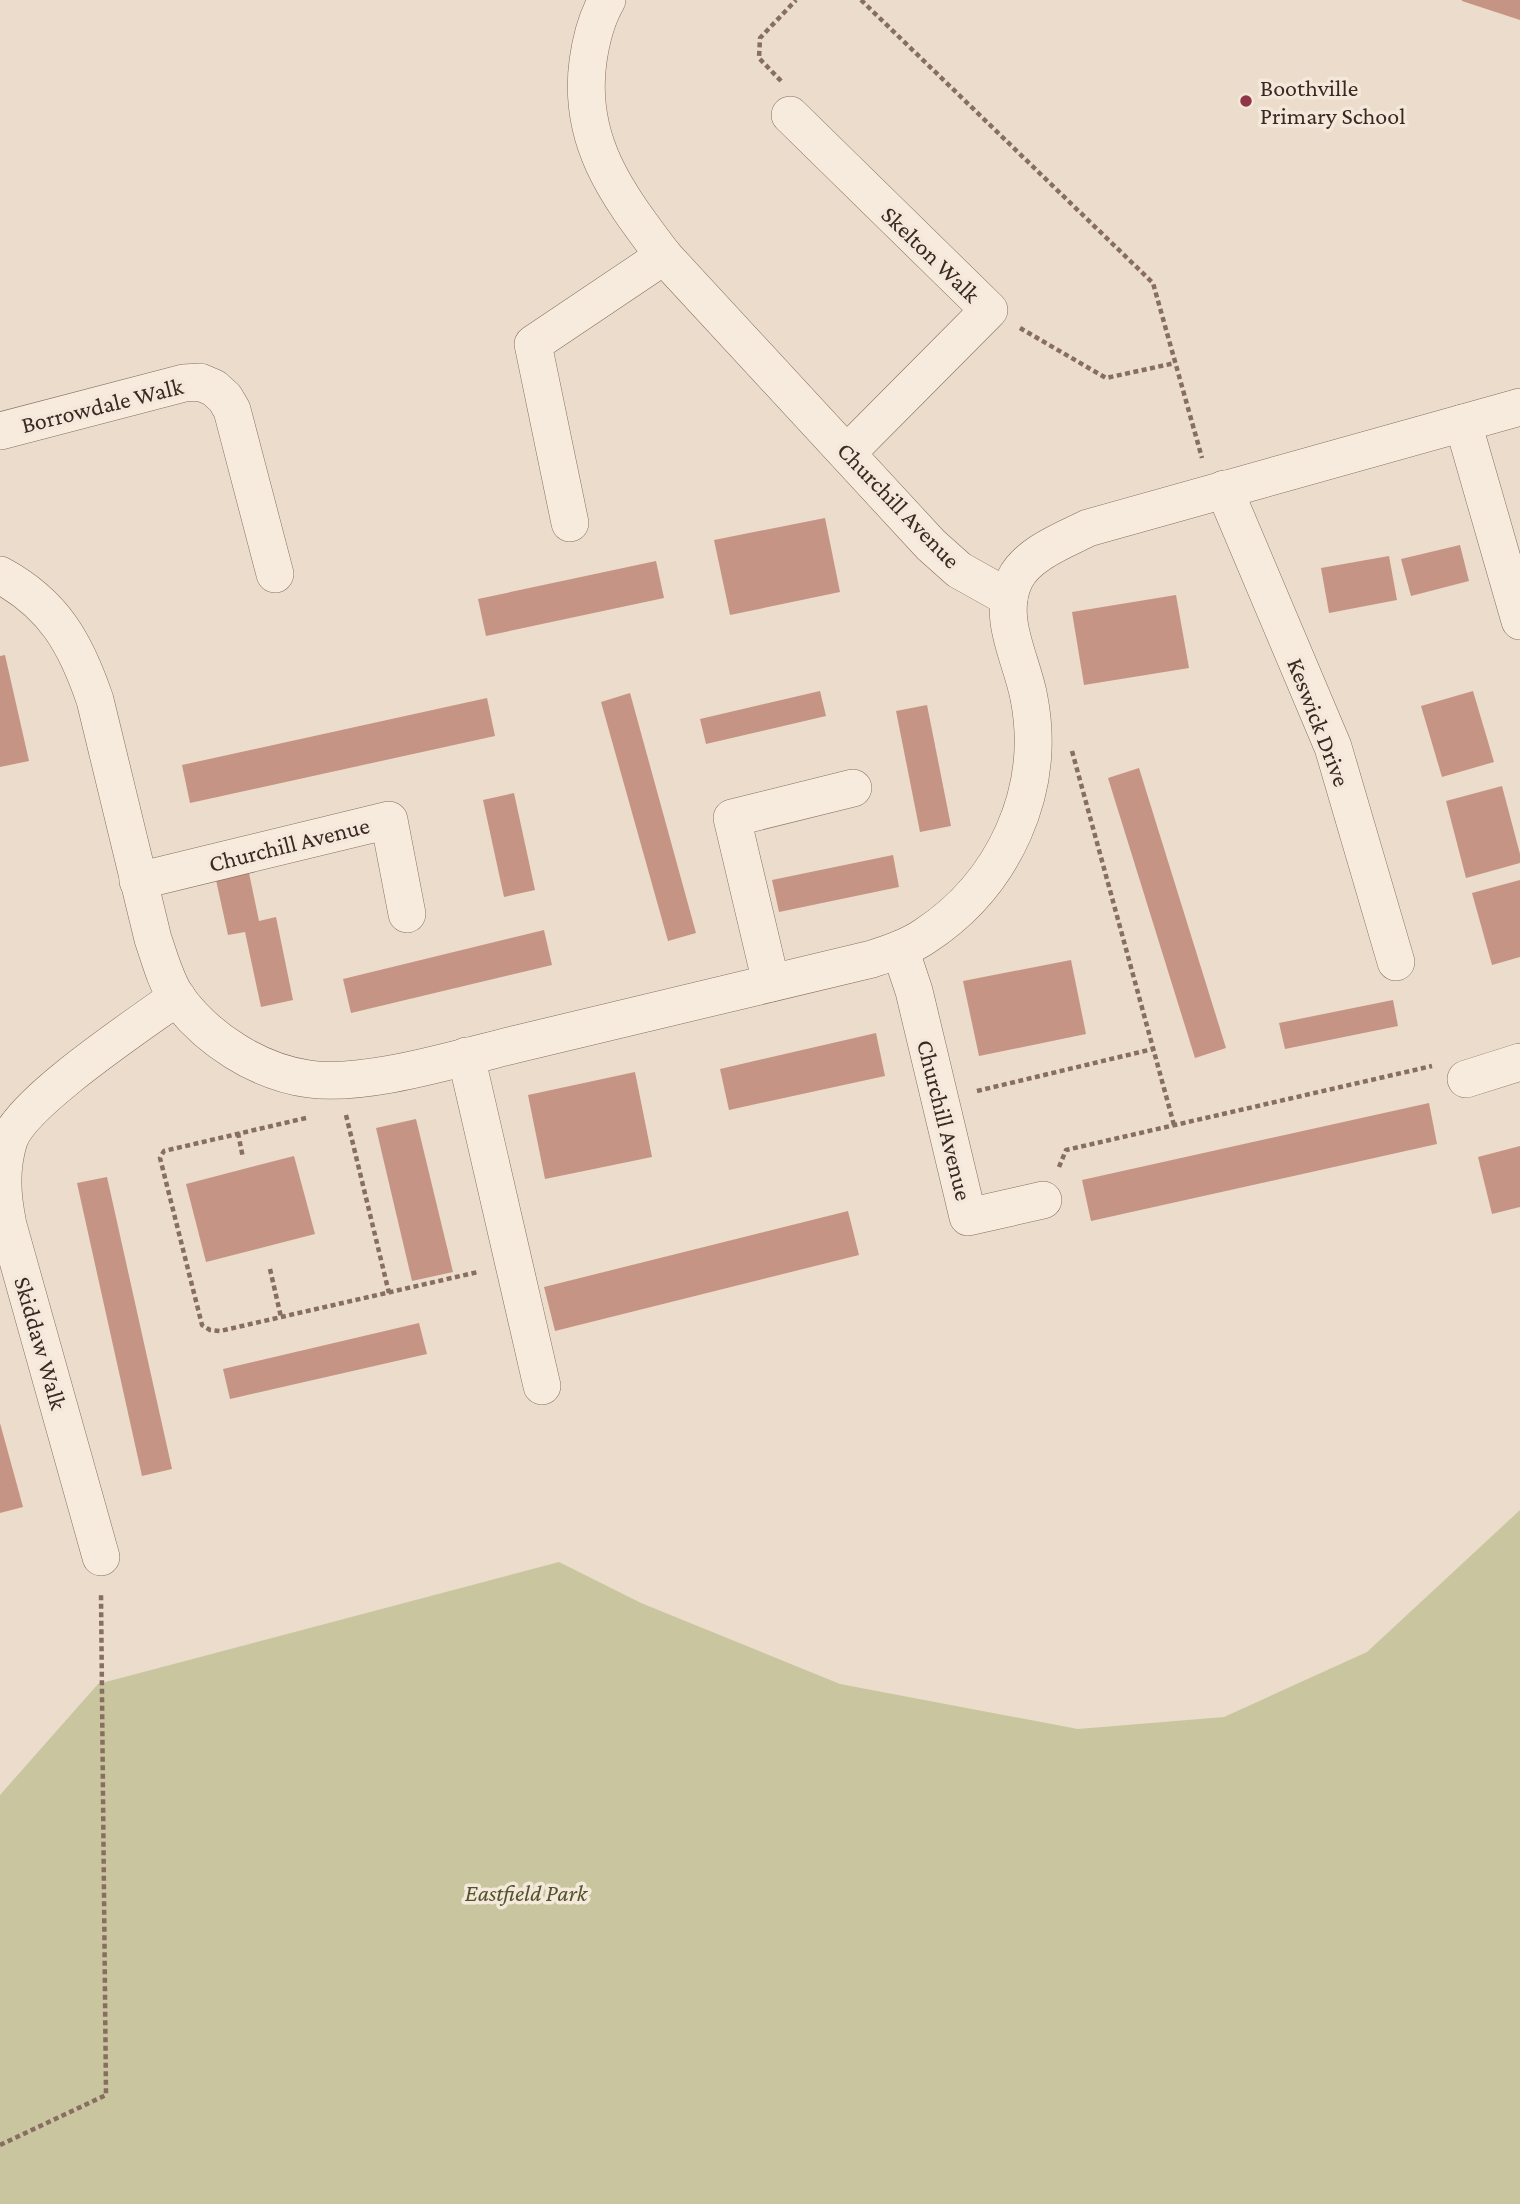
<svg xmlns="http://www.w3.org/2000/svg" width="1520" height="2204" font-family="'Crimson Pro',serif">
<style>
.green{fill:#c9c69f}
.building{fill:#c69484}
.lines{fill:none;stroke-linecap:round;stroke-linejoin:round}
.street-casing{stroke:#876e60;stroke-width:38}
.path{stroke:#876e60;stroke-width:4.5;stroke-dasharray:5 3.5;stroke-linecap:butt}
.street{stroke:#f7ebde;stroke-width:37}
.poi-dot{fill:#913647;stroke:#f4e8da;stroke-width:2.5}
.labels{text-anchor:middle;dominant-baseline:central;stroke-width:7;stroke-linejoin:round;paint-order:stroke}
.poi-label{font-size:24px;fill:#392922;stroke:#f4e8da;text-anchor:start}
.street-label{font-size:24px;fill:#392922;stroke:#f4e8da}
.park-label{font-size:24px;font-style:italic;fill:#51542b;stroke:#f4e8da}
</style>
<rect width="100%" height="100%" fill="#ecdccb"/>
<polygon class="green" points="1520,1510 1520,2204 0,2204 0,1795 98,1684 559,1562 641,1603 840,1684 1078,1729 1224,1717 1367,1652"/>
<g class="building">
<polygon points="1462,0 1520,0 1520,20 1462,1"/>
<polygon points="825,518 840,592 730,615 714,540"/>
<polygon points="1460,545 1469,581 1411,596 1401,559"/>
<polygon points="1389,556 1397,600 1329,613 1321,568"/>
<polygon points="656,561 664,598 486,636 478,599"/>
<polygon points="1176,595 1189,668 1084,685 1072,612"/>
<polygon points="5,655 29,761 0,767 0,656"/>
<polygon points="820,691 826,716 706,744 700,719"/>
<polygon points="1473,691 1494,762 1442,777 1421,706"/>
<polygon points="630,693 696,933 668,941 601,702"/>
<polygon points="487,698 495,736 190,803 182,765"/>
<polygon points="927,705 951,826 920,832 896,711"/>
<polygon points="1139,768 1226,1048 1195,1058 1108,778"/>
<polygon points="1502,786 1520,854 1520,863 1466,878 1446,801"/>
<polygon points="514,793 535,890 504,897 483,800"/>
<polygon points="893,855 899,887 779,912 772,880"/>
<polygon points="249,873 259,921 276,917 293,1000 261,1007 245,932 228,935 216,880"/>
<polygon points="1520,880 1520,957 1492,965 1472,893"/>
<polygon points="544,930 552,965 351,1013 343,979"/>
<polygon points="1071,960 1086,1034 979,1056 963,981"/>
<polygon points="1393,1000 1398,1026 1285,1049 1279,1023"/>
<polygon points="876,1033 885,1076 729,1110 720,1069"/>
<polygon points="635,1072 652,1157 545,1179 528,1095"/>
<polygon points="1429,1103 1437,1144 1091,1221 1082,1180"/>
<polygon points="416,1119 453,1272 412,1281 376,1128"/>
<polygon points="1520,1146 1520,1207 1492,1214 1478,1157"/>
<polygon points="294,1156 315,1234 206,1262 186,1184"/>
<polygon points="107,1177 172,1469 142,1476 77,1183"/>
<polygon points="848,1211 859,1255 555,1331 544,1287"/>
<polygon points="419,1323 427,1354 230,1399 223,1369"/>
<polygon points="0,1423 23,1507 0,1513"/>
</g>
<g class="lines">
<g class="street-casing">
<g id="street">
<path d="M607 0C596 19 591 40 588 61 577 142 618 195 664 256L931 545 959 570 1009 598"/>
<polyline points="790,115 989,310 847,453"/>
<polyline points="1463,423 1520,621"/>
<polyline points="0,431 184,383 200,382 214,388 225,398 232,410 275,574"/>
<polyline points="1224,489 1333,747 1396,962"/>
<polyline points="570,523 533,344 664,256"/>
<path d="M0 575C54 604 76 644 95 700L153 939C160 959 165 980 177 998 207 1039 258 1072 309 1079 368 1087 458 1058 517 1044 635 1016 753 987 872 959 890 953 909 947 925 936 1004 884 1047 791 1029 698 1022 659 996 618 1015 579 1027 554 1064 540 1088 528L1520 407"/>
<polyline points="138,881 389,820 407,914"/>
<polyline points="900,949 914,991 968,1217 1043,1200"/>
<polyline points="771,983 732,818 853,788"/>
<polyline points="466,1056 542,1386"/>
<polyline points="1466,1079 1520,1062"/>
<path d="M101 1557 8 1225C2 1196 0 1169 9 1140 23 1101 140 1024 177 997"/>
</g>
</g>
<g class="path">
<polyline points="861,0 1153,283 1202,458"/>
<polyline points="781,81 759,58 760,38 796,0"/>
<polyline points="1020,328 1106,378 1175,363"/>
<polyline points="1072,751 1174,1125"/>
<polyline points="977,1091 1153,1049"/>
<polyline points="346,1115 389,1293"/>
<polyline points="306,1118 164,1151 160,1158 202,1325 210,1330 220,1331 478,1272"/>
<polyline points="238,1133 243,1158"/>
<polyline points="1059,1167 1066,1150 1432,1066"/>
<polyline points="270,1269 281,1317"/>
<polyline points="0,2145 106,2095 101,1594"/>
</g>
<use href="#street" class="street"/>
</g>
<circle class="poi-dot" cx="1246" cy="101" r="7"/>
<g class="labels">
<g class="poi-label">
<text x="1260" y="87">Boothville<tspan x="1260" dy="28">Primary School</tspan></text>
</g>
<g class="street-label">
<text transform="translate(931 254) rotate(44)">Skelton Walk</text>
<text transform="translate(102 405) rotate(-14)">Borrowdale Walk</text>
<text transform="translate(899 505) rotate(46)">Churchill Avenue</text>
<text transform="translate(1319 722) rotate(69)">Keswick Drive</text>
<text transform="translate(289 844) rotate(-14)">Churchill Avenue</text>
<text transform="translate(945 1120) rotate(76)">Churchill Avenue</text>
<text transform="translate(41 1343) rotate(74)">Skiddaw Walk</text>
</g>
<g class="park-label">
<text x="526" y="1892">Eastfield Park</text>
</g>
</g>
</svg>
